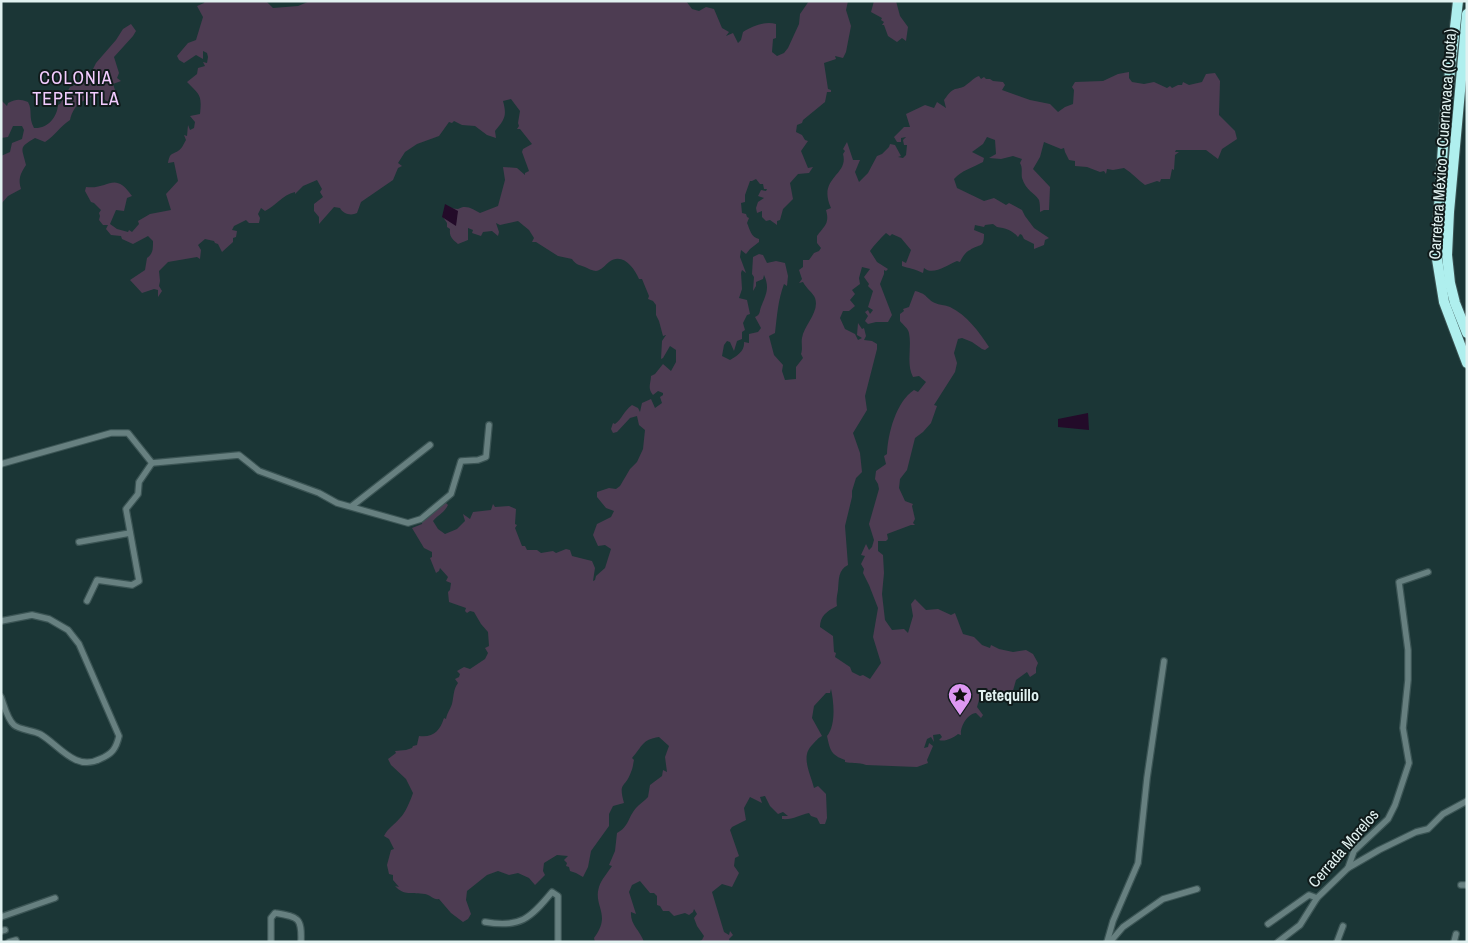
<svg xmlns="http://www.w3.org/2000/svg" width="1468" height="943" font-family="'Archivo Narrow',sans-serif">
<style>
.green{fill:#4d3c52}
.water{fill:#230b29}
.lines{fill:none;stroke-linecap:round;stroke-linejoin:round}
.minor-casing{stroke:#3b5454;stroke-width:8}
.motorway-casing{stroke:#3b5454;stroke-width:12}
.minor{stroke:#678080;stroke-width:5.5}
.motorway{stroke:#afefee;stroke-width:10}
.labels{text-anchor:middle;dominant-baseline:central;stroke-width:4;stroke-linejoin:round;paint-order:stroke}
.street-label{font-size:16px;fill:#e1f1f0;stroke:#101b1b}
.poi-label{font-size:16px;font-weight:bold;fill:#e1f1f0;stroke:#101b1b;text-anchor:start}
.neighbourhood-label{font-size:18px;letter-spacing:1px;fill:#f3ccff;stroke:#101b1b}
</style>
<rect width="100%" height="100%" fill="#1b3636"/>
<g class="green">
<path d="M205 1H266L273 8 298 6 310 1H686L692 9 699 11 706 7 714 9 722 28 729 32 726 36 733 33 738 43 741 40 743 32C752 26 765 21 776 24V38L773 39 772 52 777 56 784 53 788 48 799 24 800 14 809 1H848L846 10 851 26 846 52 843 58 835 56 836 59 824 63 828 89 831 90V92H827L825 102 803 120 802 123 797 125 796 132 802 135 805 140 808 141 801 151 808 168 813 167 809 173 798 174 790 183 793 199 783 209 780 220 777 221V225L770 220 766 221 762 217V211L757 213 756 208 758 202 764 198 758 196 761 190 766 191 767 189H764L763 184H760L756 179 752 181H750L745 195V202L741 203 742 213 746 214 747 217 749 218 747 223C750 230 751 237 759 239V242L750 249 746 254 741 250 740 257 746 273 742 270 741 273 742 289 739 298 747 300 750 314 747 315 743 323 745 330 742 332V339L737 341 734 351 730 342 727 341 724 345 722 356 730 360C737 356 745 351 744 342L749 343V334L758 332 761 328 755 317C761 314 759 312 761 307 766 294 770 288 764 275L763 279 756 282V286L753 291 754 277 752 274 753 257 759 254 763 255 767 263 776 261 785 263 788 276 787 286 784 284C778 300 777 316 775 333L769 336 774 355 783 365 782 371 785 380 796 379V367L803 358 801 354C803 348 801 344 802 338 804 325 820 312 815 298 813 293 806 288 803 282L799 283 802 279 799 270 803 267V260H809L814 253 819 251 821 248 817 243V236C824 226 830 224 826 210L831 208C817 177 849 176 843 154L845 151 843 149 847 142 853 160H860L855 172 859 182 868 173 877 156 882 154 889 147 890 144 895 145 901 156 898 157 903 158 906 155 907 145H904L903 140 906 137 901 138V142H897L894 137 904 127H910L906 114 925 105 934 108 937 102 946 108 944 100C947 96 950 91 955 89 959 88 963 88 966 85 972 81 973 78 979 76L981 79 984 77 986 79H990L993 81 1003 82 1005 85 1002 90 1030 100 1050 104 1058 112 1065 107 1073 104 1074 90 1072 87 1075 82 1103 81 1118 74 1129 72V78L1132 82 1144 84 1154 82 1167 88 1170 86 1172 88 1178 85H1182L1183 82 1189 85 1202 82 1206 74 1215 73 1220 81 1219 115 1235 131 1237 139 1222 149 1218 159 1206 150H1176L1175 152H1179L1175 155 1174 170 1172 169 1170 179H1161L1160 182 1157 181 1145 185C1138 180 1132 173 1124 168L1113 170 1107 169 1106 174 1104 171 1100 172 1087 167 1075 166V161L1069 160 1065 152 1064 148 1061 149 1044 142 1040 157 1033 169 1050 187 1049 210H1044L1040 212C1040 209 1040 203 1039 200 1034 192 1026 191 1022 178 1021 173 1023 168 1020 163L1022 159 1013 156 1001 159 989 158 996 154 995 140 987 137 983 144 972 152 984 158 983 162C972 168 962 170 954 179L957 188 984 201 994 198 1006 205 1009 203 1022 210 1025 216 1034 228 1049 238 1045 240 1044 245 1034 249V244L1024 239 1022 235 1020 234 1018 237C1012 230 1005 228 997 227L993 224 985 225 984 227 975 225 974 230 984 234C984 249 980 243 970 250 965 252 962 258 960 262L957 261C947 265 933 276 924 268L923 273C915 269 908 268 902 266V261L906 263 911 250 901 238 892 234 890 236 886 233C880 239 875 244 870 251L877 262 888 269 886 271 884 270V274L880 284 892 315 888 322H876L868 324 865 321 868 316 865 312 868 310 870 314 873 310 868 307 873 291 868 286 869 284 864 277 870 269 862 267 859 278 860 284 852 290 855 294 850 300 855 306 849 311H843L840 318 845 329 855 334 858 340 862 338 857 335 858 323 862 329 864 328 866 336 864 340 872 341 877 344V349L865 396 867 410 853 433 860 453 862 472 856 478 852 491V497L845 526 848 565C838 570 839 579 838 590 837 596 836 600 837 606 827 611 820 616 820 627L833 636 834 652 836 653 835 657 850 667 852 672 860 676 863 675 870 679 881 663 873 637 878 608 869 585 863 573 864 569 861 564 865 556 861 555 866 544 869 550 872 547 874 540 869 524 879 489 878 484 875 479 876 471 886 464 884 456 887 454C888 433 896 402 914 390L918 392 926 382 919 376 913 377C906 364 912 347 909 333 908 328 903 325 900 321V314L904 311 903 309 909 307 915 291C928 294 926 299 935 303 939 305 945 305 950 307 967 315 979 332 989 347L985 350 982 349 972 342 962 338 958 339 954 353 957 363 955 372 934 405 937 406 931 423 923 432 915 438 907 470 900 479 899 488 905 501 913 504 912 506 915 519 913 523 915 525H911L887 534 888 539 886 541H878V551L883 555 884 573 882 594 885 620 892 630 904 629 908 633 913 616 911 604 915 599 926 610 938 609 951 615 955 613 963 634 974 637 982 645 990 648 991 645 999 649 1013 652 1026 650 1033 654 1038 663 1036 668V673L1030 677 1027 672 1016 680 1012 694H1008L1003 697 1002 692 999 693 996 690 995 694 979 700 977 707 983 715 981 718 976 713C967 714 960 727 961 735L958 734C953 738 945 742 939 740L942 737 940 734 933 735 934 742 931 737 927 739 924 748 928 747 929 743 933 746 927 760 928 763 917 767 866 765C858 762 853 764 845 762V760C831 755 830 750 827 736 836 725 834 703 831 689L830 693H826L814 706 812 718 822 736C818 738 817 740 813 744 800 756 810 772 814 788L818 786 826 794 827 818 825 824H820L817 818 811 816 809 813C799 815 793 820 782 819V816H788L783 812 778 814 770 806 765 796 760 797 762 803 750 797 744 808 746 820 732 827 730 830 739 856 735 858 734 866 739 873 732 887 722 884 712 892 724 932 729 935 730 931 733 935 729 939 730 942H698L702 940 704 936 697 926 694 918 697 914 694 909 693 912 689 915 685 913 674 916 669 911H663L660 906 657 905V896L654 893H650L640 881 632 885 629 892 636 914 631 912C630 925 640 930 644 942H595L594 938C612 914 593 907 599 887 601 880 608 872 612 866L609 865 615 851 617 833C629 827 628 817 636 808 639 804 645 801 648 797L650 785 662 776 663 770 667 772 665 757 669 746 659 737C641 740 643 746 632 758L634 760C633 764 633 768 631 772 625 789 618 781 624 803L613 806 609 814V826L591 851 588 867 583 877 576 873 570 871 569 867 566 866 567 863 564 860 568 856 557 855 544 863 543 871 545 875 535 885 529 878 518 873 509 875 498 871 487 875 467 891 466 900 471 914 468 919 463 922 451 913 439 899C433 900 431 895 425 894 412 892 404 896 395 886L399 887 393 880V875L389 874 387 865 391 850 394 849 389 839 384 836C388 828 394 825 400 818 405 814 411 799 413 793L406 779 391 765 388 759 396 753 395 751 406 750 412 748 413 746 417 745 419 736C433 738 440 731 444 718L446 719C447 713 450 710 452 704 454 696 453 690 458 683L455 679 459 677 460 674 457 671 464 667 470 669 485 659 488 653 485 648 489 646 488 632 481 624 474 612 470 611 467 613 465 611 466 608 449 602 448 592 450 590 451 583 446 581 448 577 440 568 439 571 436 573 430 558 432 557V552L424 548 412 528 422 524 424 513 444 501 448 505C444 513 438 515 433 521L438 529 445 534 457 529 465 521 463 514 470 519 473 512 491 510 493 504 495 507 509 506 516 509 515 524 517 525 515 528 522 546H525L527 550H537L541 553 553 551 556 553 566 549 570 550 572 556 592 561 595 568 593 581 595 580 596 576 605 568 611 549 605 545 598 546 593 535 597 524 611 517 614 511 606 508 597 497V492L609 488 616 489 620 486 630 469 637 462 643 449 645 430 639 425 637 416 630 418 617 432 613 433 611 429 613 423 615 424C622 419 623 412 632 405L638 408 640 412 642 403 651 399 655 408 662 403 660 397 663 395V393L658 391 653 395C647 388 651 383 651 376L655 374 663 364 671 371 676 362V350L670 346 663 358 661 359 662 341 666 335 663 336 659 321 656 315V305L653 301 648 299 649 296 642 279H639C634 267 622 252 609 262 605 265 602 270 596 271 593 271 587 268 585 267 579 265 575 264 572 259L558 256 536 242H532L534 238 529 230 518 221 500 225 496 223 499 232 498 236 492 231 483 232 481 236 472 233 473 230 468 228V240L458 244C453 240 449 237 450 229L447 227V223L443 217 448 208 458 209C466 204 473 209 480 213L498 206 505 180 503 167 517 168 525 175V173L529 171 522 152 523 149 532 144 520 129H517L519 126 518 123 520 111 511 99 503 101C507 116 505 119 495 131L496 138 487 135 475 126 462 125 454 121 452 123 449 122 439 136 417 144 405 152 398 163 402 166 398 168 393 180 361 202 357 213C351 216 343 214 340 208L334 207 319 224V217L314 211V204L323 197 320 192 322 189 317 180 303 186 295 194V192C282 195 276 206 265 211L261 208 258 214 260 218 259 223H249L246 220 234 226 232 230 237 231 236 237 233 238V242L222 252 218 244 215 243 214 241 205 239 198 245 201 250 200 259 197 257 168 262 159 271 160 281 159 286 162 291 158 297V290L154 289 142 293 130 280 145 270 147 258C153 254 153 249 153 241L148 236 133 244 122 239 121 236 111 235 106 229 108 225H103L99 220 100 216 99 213 101 210 94 203 91 202 85 191 86 187C109 190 114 170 132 196L127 198 124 211 116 210 110 224 117 229 128 232 129 230 132 232 139 224 138 221 150 214 171 210 166 194 178 181 174 162 168 163C170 153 171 155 178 151 182 149 184 143 186 140L184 135 187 136 188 125 190 130 194 128 195 122 190 116 200 114C202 95 200 95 187 82L197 74 198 68 205 66 203 62 207 63 208 57 207 53 203 51V59L196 55 184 63 179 60 177 56 188 43 196 40 203 17 197 6 204 3Z"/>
<polygon points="874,1 896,1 900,16 908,27 906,41 902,38 897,42 888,36 884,25 882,25 884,22 881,20 882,18 871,12"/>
<path d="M131 24 136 31 133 36 114 57 119 73 117 78 121 81 113 84 116 93 115 99 109 103 98 94C83 101 74 103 70 120 59 127 56 135 45 142L35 138C18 148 22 147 26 165 20 174 18 179 21 189L8 196 1 204V156L10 152 12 143 22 139 24 130 22 126H13L8 137 1 138V100L7 106 8 103C17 99 19 99 28 102 33 111 28 117 34 128 47 129 57 118 58 105L60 104 70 87 82 82 90 75 96 63 116 40 123 29Z"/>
</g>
<g class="water">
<polygon points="445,204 458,211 456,226 442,217"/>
<polygon points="1088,413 1089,430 1058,427 1058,419"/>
</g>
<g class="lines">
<g class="minor-casing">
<g id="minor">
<polyline points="1,464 111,433 128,433 152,463 239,455 259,471 319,493 337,503 408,523 421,519 451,494 461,461 478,460 486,457 489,425"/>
<polyline points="352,506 430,445"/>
<polyline points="79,542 130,533"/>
<polyline points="87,601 97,580 132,585 139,581 126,509 138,494 139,482 152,463"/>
<path d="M1 621 32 615 49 619 68 630 79 644 119 736C116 749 112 754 100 759 75 772 58 744 40 734 32 730 20 730 14 725 7 719 4 705 1 697"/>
<polyline points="1348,868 1379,850 1416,832 1428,829 1443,814 1467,801"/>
<polyline points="1461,885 1467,885"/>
<polyline points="1,917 55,898"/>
<path d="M485 922C520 928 530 919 552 892L558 896V942"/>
<polyline points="1268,924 1309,895 1317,898"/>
<polyline points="1,931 5,930"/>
<polyline points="9,942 16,940"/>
<path d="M271 942V918L275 913C298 917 302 917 301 942"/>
<polyline points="1107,942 1113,921 1138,863 1147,778 1164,661"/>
<polyline points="1110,942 1123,927 1163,899 1197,889"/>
<polyline points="1278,942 1300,925 1317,898 1348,868 1354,851 1388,819 1395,805 1409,763 1403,728 1408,680 1408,650 1399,582 1428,572"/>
<polyline points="1337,942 1343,926"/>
<polyline points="1454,942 1456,934"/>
</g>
</g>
<g class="motorway-casing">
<g id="motorway">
<polyline points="1458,1 1445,115 1436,253 1444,302 1467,363"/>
<polyline points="1467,14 1449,212 1447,255 1450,283 1455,303 1467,333"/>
</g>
</g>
<use href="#minor" class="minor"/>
<use href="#motorway" class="motorway"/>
</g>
<defs>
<g id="sight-pin" transform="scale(1.25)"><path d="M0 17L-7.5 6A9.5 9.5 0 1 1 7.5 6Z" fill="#de98f2" stroke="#101b1b"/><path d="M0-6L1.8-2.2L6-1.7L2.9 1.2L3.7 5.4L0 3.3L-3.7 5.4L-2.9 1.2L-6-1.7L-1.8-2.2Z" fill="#111"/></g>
</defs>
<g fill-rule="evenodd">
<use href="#sight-pin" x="960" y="695"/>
</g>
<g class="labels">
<g class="street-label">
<text transform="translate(1442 144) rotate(-86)">Carretera México - Cuernavaca (Cuota)</text>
<text transform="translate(1343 848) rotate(-49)">Cerrada Morelos</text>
</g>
<g class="poi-label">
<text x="978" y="695">Tetequillo</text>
</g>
<g class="neighbourhood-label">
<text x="76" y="77">COLONIA<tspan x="76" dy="21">TEPETITLA</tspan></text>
</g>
</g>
<rect width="1468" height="943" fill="none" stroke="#e1f1f0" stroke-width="5"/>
</svg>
